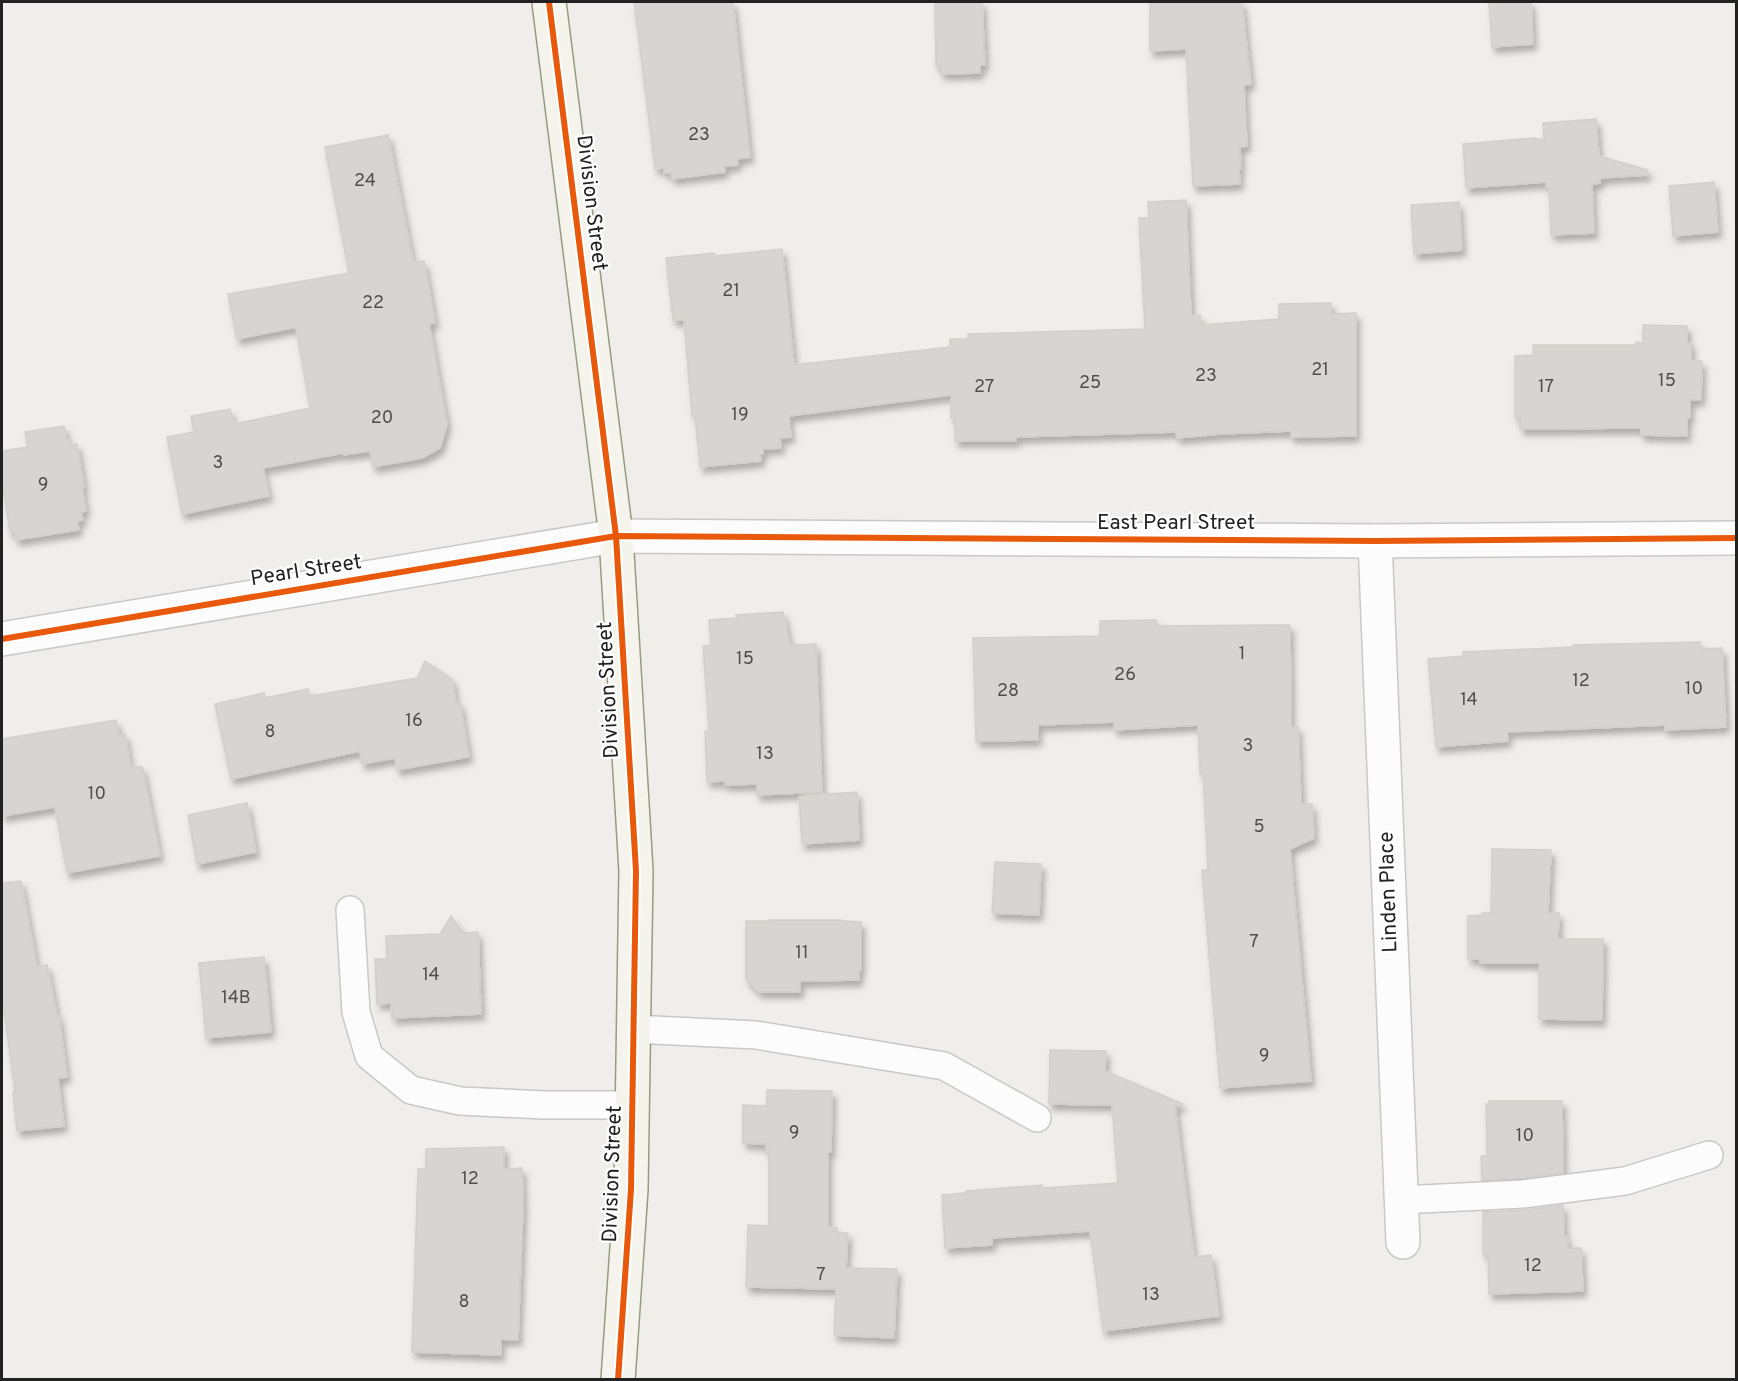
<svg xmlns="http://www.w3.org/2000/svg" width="1738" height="1381" font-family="Overpass,sans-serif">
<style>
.building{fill:#d7d4d2;stroke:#d3d0cc;stroke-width:1.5;filter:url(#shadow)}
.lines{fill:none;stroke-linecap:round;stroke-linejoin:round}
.lane-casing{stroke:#c9c8c7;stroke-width:30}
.street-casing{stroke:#c9c8c7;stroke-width:36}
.secondary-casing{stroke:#999a82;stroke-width:36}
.lane{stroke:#fdfcfc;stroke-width:27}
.street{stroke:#fdfcfc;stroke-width:33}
.secondary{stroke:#f4f4ed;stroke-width:33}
.cycleway-casing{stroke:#fff;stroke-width:10}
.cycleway{stroke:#e8590c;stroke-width:6}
.labels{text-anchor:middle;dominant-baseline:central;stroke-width:4.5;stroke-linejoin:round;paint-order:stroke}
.number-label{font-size:18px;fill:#4f4e4e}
.street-label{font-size:21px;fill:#222;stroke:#fff}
</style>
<defs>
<filter id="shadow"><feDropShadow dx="3.5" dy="6" stdDeviation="3" flood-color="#0004"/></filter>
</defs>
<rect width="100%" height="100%" fill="#f0eeeb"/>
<g class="building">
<polygon points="634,2 733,2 750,157 737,159 738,165 724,166 725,172 672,179 671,173 664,173 664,168 655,169"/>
<polygon points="935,2 982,2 985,65 980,65 980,73 941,74 941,66 936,66"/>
<polygon points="1150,2 1242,2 1251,84 1244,85 1247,146 1240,147 1241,169 1239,169 1240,184 1193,186 1186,49 1150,51"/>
<polygon points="1489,2 1531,2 1533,44 1492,47"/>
<polygon points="1596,119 1599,156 1648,170 1647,175 1600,178 1600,183 1592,184 1594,233 1551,235 1549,187 1546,187 1546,182 1466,188 1463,144 1534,138 1544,140 1543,123"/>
<polygon points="388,135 413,262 424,261 435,323 429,324 447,424 440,448 422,458 373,467 370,451 344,455 344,453 263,468 269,496 182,514 167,437 194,432 191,416 230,409 234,424 310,408 296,327 237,339 228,294 349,273 325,147"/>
<polygon points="1714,182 1718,232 1673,236 1669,186"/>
<polygon points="1186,200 1191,316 1200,315 1201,325 1279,319 1279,304 1331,303 1331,314 1356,313 1356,436 1291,437 1291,431 1221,434 1177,438 1176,432 1016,437 1016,441 955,441 955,417 951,418 951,395 789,416 791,437 780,438 781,448 763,449 763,454 760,454 761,461 700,467 695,416 692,416 684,320 673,320 666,258 714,253 715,256 782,249 794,365 950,347 950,339 968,339 968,334 1145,329 1139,218 1149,218 1148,202"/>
<polygon points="1459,202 1462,250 1414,254 1411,205"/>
<polygon points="1643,325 1687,326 1687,343 1691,343 1691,361 1702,361 1701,400 1690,400 1690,418 1687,418 1687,436 1641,435 1641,428 1520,429 1520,418 1515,418 1515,356 1534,355 1533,345 1636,345 1636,342 1643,343"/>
<polygon points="64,426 67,441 69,440 70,445 77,444 84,487 82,488 86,511 81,512 83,520 77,521 79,530 16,540 15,532 10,532 2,481 2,451 28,447 25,432"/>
<polygon points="783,612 790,645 816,644 822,792 757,795 757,784 725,785 725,781 707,782 705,731 709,731 703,646 711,645 709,620 737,618 736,615"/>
<polygon points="1156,620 1157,626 1290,625 1291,727 1298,727 1301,804 1312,804 1314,838 1290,849 1311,1081 1220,1088 1202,870 1208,870 1203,773 1200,773 1198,725 1114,730 1114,722 1038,725 1038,740 976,741 973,638 1100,636 1100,621"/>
<polygon points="1700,642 1701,649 1722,648 1726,727 1665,730 1665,725 1507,732 1508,741 1436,747 1428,659 1464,656 1463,652 1574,647 1573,645"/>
<polygon points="425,661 452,679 456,703 460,703 469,757 397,770 395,758 362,764 360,751 231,779 215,704 264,693 265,698 308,689 310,696 417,678"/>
<polygon points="116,720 119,735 125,734 131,768 142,766 160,856 67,873 55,807 2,816 2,739"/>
<polygon points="857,792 859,840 802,844 799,796"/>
<polygon points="247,803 256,852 197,864 188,815"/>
<polygon points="1492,849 1551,850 1548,913 1559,913 1558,939 1603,939 1602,1020 1539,1019 1539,963 1480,963 1480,959 1468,959 1468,916 1482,915 1482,913 1491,913"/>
<polygon points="995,862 1041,864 1039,915 992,913"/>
<polygon points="21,881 37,967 47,965 57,1016 59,1016 67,1077 58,1078 64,1126 17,1131 13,1092 15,1092 2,996 2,883"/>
<polygon points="451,916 463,933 478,932 481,1014 392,1018 391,1003 377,1004 375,959 387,959 386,936 440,934"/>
<polygon points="769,920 841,920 842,921 861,922 861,970 859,970 859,980 800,981 800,992 759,992 746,979 746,921 769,921"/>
<polygon points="264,957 271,1032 206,1038 199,963"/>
<polygon points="1050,1050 1106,1051 1105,1071 1183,1104 1182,1106 1175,1106 1194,1257 1211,1255 1219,1316 1103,1331 1090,1231 992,1238 992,1245 945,1248 942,1195 966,1193 966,1191 1042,1185 1043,1188 1118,1183 1112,1105 1049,1104"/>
<polygon points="767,1090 832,1091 831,1152 828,1152 828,1227 837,1228 837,1233 848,1233 846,1268 897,1269 894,1338 834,1335 836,1289 746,1287 748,1225 769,1226 769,1151 766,1151 766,1144 743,1143 743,1105 767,1106"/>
<polygon points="1489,1101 1562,1101 1563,1173 1522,1178 1482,1180 1481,1156 1487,1156 1486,1104 1489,1104"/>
<polygon points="504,1147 504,1169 522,1168 523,1205 518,1340 501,1339 501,1355 412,1352 418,1169 426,1169 426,1149"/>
<polygon points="1563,1205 1564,1236 1567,1236 1568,1248 1581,1248 1583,1291 1489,1294 1488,1254 1483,1254 1483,1212 1525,1210"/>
</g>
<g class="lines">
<g class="lane-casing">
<g id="lane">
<polyline points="350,910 356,1012 369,1056 411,1090 460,1101 544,1105 632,1105"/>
<polyline points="633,1029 756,1035 944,1066 1037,1118"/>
<polyline points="1401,1200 1523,1194 1625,1181 1709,1155"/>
</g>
</g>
<g class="street-casing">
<g id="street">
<polyline points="1375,541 1403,1242"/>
<polyline points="2,639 616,536 1375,541 1736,538"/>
</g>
</g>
<g class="secondary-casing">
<polyline id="secondary" points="549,2 616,536 636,871 631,1189 618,1380"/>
</g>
<use href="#lane" class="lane"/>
<use href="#street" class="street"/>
<use href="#secondary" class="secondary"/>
<g class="cycleway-casing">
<g id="cycleway">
<polyline points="549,2 616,536 636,871 631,1189 618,1380"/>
<polyline points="2,639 616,536 1375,541 1736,538"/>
</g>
</g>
<use href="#cycleway" class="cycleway"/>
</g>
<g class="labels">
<g class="number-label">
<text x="699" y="135">23</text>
<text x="365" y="181">24</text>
<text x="731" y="291">21</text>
<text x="373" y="303">22</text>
<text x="1320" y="370">21</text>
<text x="1206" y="376">23</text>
<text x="1667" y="381">15</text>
<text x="1090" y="383">25</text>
<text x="984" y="387">27</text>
<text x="1546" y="387">17</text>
<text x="740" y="415">19</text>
<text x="382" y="418">20</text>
<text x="218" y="463">3</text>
<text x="43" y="485">9</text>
<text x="1242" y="654">1</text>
<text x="745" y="659">15</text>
<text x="1125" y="675">26</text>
<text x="1581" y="681">12</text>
<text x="1694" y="689">10</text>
<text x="1008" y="691">28</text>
<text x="1469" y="700">14</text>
<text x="414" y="721">16</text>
<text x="270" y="732">8</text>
<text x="1248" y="746">3</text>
<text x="765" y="754">13</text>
<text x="97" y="794">10</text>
<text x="1259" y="827">5</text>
<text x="1254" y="942">7</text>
<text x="802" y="953">11</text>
<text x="431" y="975">14</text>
<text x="236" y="998">14B</text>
<text x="1264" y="1056">9</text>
<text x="794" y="1133">9</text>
<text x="1525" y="1136">10</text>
<text x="470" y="1179">12</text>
<text x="1533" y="1266">12</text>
<text x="821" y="1275">7</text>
<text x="1151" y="1295">13</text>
<text x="464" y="1302">8</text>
</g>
<g class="street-label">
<text transform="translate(591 203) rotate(83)">Division Street</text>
<text x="1176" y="523">East Pearl Street</text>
<text transform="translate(306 571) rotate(-9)">Pearl Street</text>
<text transform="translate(609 690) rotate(-93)">Division Street</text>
<text transform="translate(1389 892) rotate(-92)">Linden Place</text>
<text transform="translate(613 1174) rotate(-88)">Division Street</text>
</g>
</g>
<rect width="1738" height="1381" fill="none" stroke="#222222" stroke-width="6"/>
</svg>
